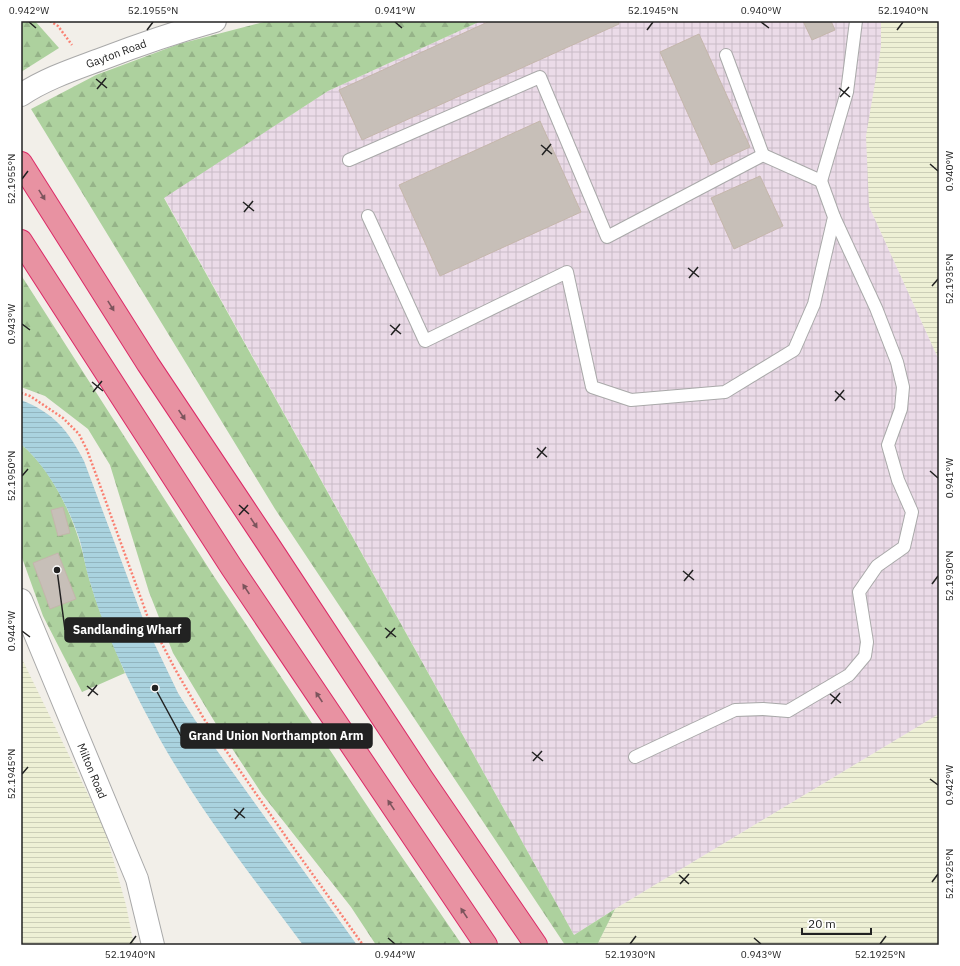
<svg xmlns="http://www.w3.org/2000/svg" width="960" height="966" font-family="'IBM Plex Sans',sans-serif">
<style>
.industrial{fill:url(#industrial-grid)}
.farmland{fill:url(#farmland-rules)}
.forest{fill:url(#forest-firs)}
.water{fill:url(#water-rules)}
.building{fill:#c7bfb8;stroke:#c4b6ab}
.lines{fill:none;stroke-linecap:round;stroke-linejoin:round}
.lane-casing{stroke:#a9a9a9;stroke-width:14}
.street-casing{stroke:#a9a9a9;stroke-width:24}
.highway-casing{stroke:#dc2a67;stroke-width:24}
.path{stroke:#fa8072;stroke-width:2.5;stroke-dasharray:2 2;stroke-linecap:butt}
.lane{stroke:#fff;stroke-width:12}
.street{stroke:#fff;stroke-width:22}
.highway{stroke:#e892a2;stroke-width:22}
.oneway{fill:#7b545c}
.ticks{fill:none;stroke:#222;stroke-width:1.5}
.labels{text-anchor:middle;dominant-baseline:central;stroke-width:3;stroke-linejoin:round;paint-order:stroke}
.street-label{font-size:11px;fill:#222;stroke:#fff}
.leader{fill:none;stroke:#222;stroke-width:1.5}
.callout-dot{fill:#222;stroke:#fff;stroke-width:1.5}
.callout{fill:#222;stroke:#222;stroke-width:1.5}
.callout-label{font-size:12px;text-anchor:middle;font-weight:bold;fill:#fff}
.neatline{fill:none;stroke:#222;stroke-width:1.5}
.ticks-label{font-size:10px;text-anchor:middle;fill:#222}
</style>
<defs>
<pattern id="industrial-grid" width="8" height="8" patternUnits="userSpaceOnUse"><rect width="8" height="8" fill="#ebdbe8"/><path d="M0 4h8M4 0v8" fill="none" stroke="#c9bcc7"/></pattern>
<pattern id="farmland-rules" width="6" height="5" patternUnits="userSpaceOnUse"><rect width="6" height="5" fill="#eef0d5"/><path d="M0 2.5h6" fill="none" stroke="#ccceb7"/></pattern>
<pattern id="forest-firs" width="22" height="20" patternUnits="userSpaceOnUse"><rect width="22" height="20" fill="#add19e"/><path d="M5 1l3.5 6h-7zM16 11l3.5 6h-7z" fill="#95b388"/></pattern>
<pattern id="water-rules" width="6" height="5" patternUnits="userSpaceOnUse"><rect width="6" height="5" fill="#aad3df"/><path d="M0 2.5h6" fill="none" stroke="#92b5bf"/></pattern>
</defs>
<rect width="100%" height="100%" fill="#f2efe9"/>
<polygon class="industrial" points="481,21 881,21 881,47 869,206 939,360 939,714 615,909 574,935 164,197 328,91"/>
<g class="farmland">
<polygon points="881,21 939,21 939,360 869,206 866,136 881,47"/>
<polygon points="21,657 104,827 126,905 134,945 21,945"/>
<polygon points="939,714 939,945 597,945 615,909"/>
</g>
<g class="forest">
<polygon points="21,21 35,21 59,48 21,72"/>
<polygon points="268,21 481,21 328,91 164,198 574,935 615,909 597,945 565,945 275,509 31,109 96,75 179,44"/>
<polygon points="21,275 213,575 380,825 462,945 376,945 351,907 262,794 216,724 173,653 149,592 110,465 88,429 45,396 21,387"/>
<path d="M21 444C49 468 68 505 79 540 84 555 86 570 91 585 100 615 113 644 125 673L82 692 43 616 21 555Z"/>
</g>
<path class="water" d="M21 400C54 413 68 430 84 461L145 624 178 693 195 720 357 945H303C249 872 192 801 150 721 134 691 118 660 106 628 100 614 95 599 91 585 86 571 84 556 80 541 69 507 48 467 21 444Z"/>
<g class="building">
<polygon points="490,21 618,21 619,24 362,140 339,90"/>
<polygon points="803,21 831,21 835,30 812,40"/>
<polygon points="699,34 750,147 711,165 660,52"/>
<polygon points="540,121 581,212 440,276 399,185"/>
<polygon points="760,176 783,226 734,249 711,198"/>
<polygon points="63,507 70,533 58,536 51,510"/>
<polygon points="58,553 76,599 50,609 33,563"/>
</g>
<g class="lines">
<g class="lane-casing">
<g id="lane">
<polyline points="726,55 763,155"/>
<polyline points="349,160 540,77 607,237 763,155 821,181 847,92 856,21"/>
<polyline points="368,216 425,341 567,272 592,387 631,400 725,392 794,350 814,304 834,217 821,181"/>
<polyline points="635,757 735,710 763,709 788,711 849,675 865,656 867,642 859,592 877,566 904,547 912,512 898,480 888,445 901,409 903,387 897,362 876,308 834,217"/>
</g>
</g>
<g class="street-casing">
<g id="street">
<path id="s1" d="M21 95C45 79 72 70 99 60 138 45 176 32 215 21"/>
<path id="s2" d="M21 600 137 879 153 945"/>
</g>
</g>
<g class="highway-casing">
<g id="highway">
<polyline points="21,163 148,364 266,541 422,778 536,945"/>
<polyline points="21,241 232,568 486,945"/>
</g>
</g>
<g class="path">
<polyline points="50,21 58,26 72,45"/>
<polyline points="21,393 30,396 63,418 79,434 87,450 98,480 147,615 175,669 204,719 291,844 363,945"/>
</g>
<use href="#lane" class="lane"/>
<use href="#street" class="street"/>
<use href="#highway" class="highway"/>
</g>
<defs><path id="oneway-solid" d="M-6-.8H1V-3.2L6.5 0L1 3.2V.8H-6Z"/></defs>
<g class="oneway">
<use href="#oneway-solid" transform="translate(42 195) rotate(58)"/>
<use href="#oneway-solid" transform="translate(111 306) rotate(58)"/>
<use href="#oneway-solid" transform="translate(182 415) rotate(56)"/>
<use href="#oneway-solid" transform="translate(254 523) rotate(56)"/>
<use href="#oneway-solid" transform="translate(246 589) rotate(-124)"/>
<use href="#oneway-solid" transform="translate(319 697) rotate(-124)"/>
<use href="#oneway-solid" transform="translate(391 805) rotate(-124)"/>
<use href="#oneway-solid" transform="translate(464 913) rotate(-124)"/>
</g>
<path class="ticks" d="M29 22 36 28M395 22 402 28M761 22 769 28M147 30 153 22M647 30 653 22M897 30 903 22M96 79 107 88M839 88 850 97M97 89 106 78M840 97 849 87M541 145 552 154M542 155 551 144M930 164 938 171M22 179 28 171M243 202 254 211M244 212 253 201M688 268 699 277M689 278 698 267M932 286 938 279M22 324 30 330M390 325 401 334M391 335 400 324M92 382 103 391M835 391 845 400M93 392 102 381M835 401 844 390M537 448 547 457M537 458 546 447M930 471 938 478M22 476 28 469M239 505 249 514M239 515 248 505M683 571 694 580M684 581 693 570M932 584 938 576M385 628 396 637M22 631 30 637M386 638 395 628M87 686 98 695M830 694 841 703M88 696 97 685M831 704 840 693M532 752 543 761M533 761 542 751M22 774 28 767M930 779 938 785M234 809 245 818M235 819 244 808M679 875 689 884M932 882 938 874M680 884 689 874M388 938 395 944M754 938 761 944M130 944 136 936M630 944 636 936M880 944 886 936"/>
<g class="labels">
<g class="street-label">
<text stroke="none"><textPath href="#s1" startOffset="104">Gayton Road</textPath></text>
<text stroke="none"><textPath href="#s2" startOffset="185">Milton Road</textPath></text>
</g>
</g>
<path class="leader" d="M57 570L65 630M155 688L181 736"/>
<g class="callout-dot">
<circle cx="57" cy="570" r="4"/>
<circle cx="155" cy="688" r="4"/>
</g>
<g class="callout">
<rect x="65" y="618" width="125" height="24" rx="4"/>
<rect x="181" y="724" width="191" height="24" rx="4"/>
</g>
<g class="callout-label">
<text x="127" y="634">Sandlanding Wharf</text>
<text x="276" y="740">Grand Union Northampton Arm</text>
</g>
<rect width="960" height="966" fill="none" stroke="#ffffff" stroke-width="44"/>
<path d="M802 928v6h69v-6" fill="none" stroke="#222222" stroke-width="2"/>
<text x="808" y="928" font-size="12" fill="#222222" stroke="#ffffff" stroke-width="3" paint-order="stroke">20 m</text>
<rect x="22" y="22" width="916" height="922" class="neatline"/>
<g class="ticks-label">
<text x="29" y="14">0.942°W</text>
<text x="153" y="14">52.1955°N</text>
<text x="395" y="14">0.941°W</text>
<text x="653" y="14">52.1945°N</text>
<text x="761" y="14">0.940°W</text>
<text x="903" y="14">52.1940°N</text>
<text transform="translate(949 171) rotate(-90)" y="4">0.940°W</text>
<text transform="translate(11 179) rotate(-90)" y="4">52.1955°N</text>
<text transform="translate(949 279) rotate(-90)" y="4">52.1935°N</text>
<text transform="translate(11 324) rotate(-90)" y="4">0.943°W</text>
<text transform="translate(11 476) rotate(-90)" y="4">52.1950°N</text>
<text transform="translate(949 478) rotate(-90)" y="4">0.941°W</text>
<text transform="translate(949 576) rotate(-90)" y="4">52.1930°N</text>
<text transform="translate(11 631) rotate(-90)" y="4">0.944°W</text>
<text transform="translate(11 774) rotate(-90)" y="4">52.1945°N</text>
<text transform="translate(949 785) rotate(-90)" y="4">0.942°W</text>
<text transform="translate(949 874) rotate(-90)" y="4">52.1925°N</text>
<text x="130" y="958">52.1940°N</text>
<text x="395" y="958">0.944°W</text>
<text x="630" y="958">52.1930°N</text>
<text x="761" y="958">0.943°W</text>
<text x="880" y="958">52.1925°N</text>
</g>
</svg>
